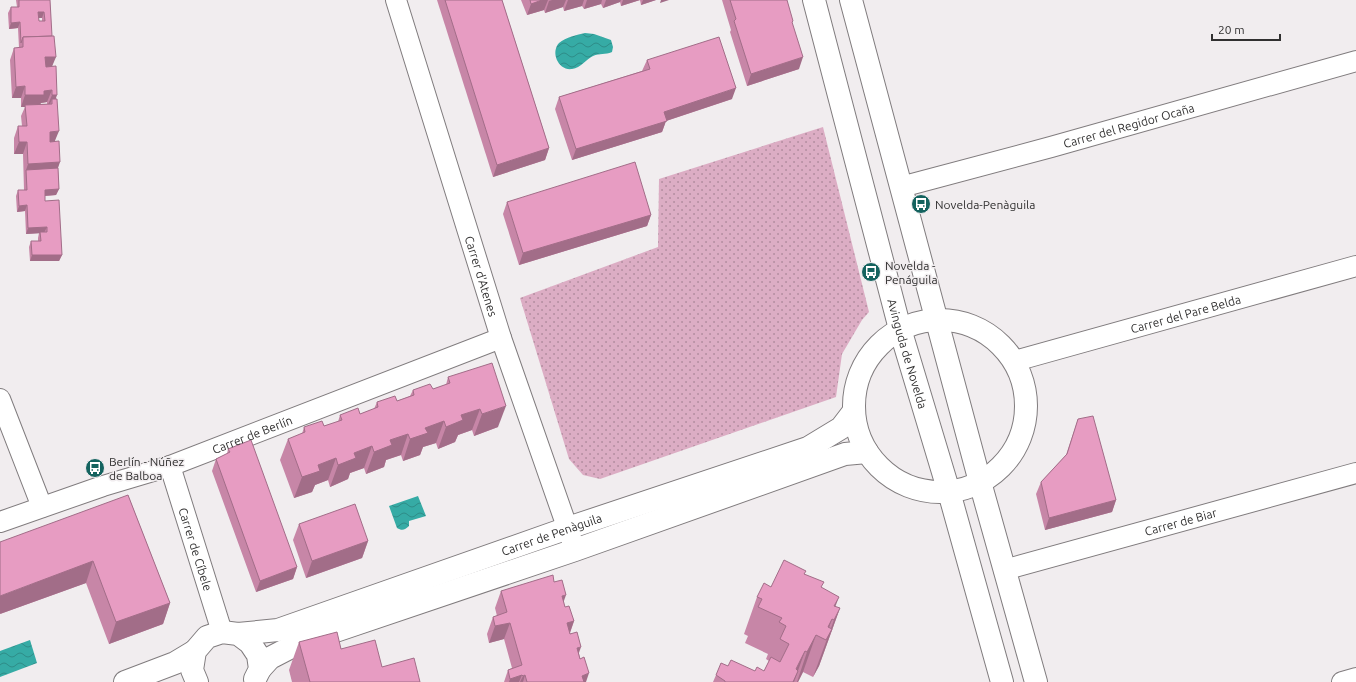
<svg xmlns="http://www.w3.org/2000/svg" width="1356" height="682" font-family="Ubuntu,sans-serif">
<style>
.green{fill:url(#green-dots)}
.water{fill:url(#water-waves)}
.lines{fill:none;stroke-linecap:round;stroke-linejoin:round}
.street-casing{stroke:#807c7e;stroke-width:22}
.secondary-casing{stroke:#807c7e;stroke-width:24}
.street{stroke:#fff;stroke-width:20}
.secondary{stroke:#fff;stroke-width:22}
.wall{fill:#c786a7;fill-rule:evenodd}
.shaded-wall{fill:#a26d88}
.building{fill:#e79cc2;stroke:#a26d88;fill-rule:evenodd}
.labels{text-anchor:middle;dominant-baseline:central;stroke-width:3;stroke-linejoin:round;paint-order:stroke}
.street-label{font-size:12px;fill:#313030;stroke:#f1edef}
.poi-label{font-size:12px;fill:#313030;stroke:#f1edef;text-anchor:start}
</style>
<defs>
<pattern id="green-dots" width="8" height="8" patternUnits="userSpaceOnUse"><rect width="8" height="8" fill="#dcadc4"/><path d="M2 2h.1M6 6h.1" fill="none" stroke="#b38da0" stroke-width="1.8" stroke-linecap="round"/></pattern>
<pattern id="water-waves" width="16" height="10" patternUnits="userSpaceOnUse"><rect width="16" height="10" fill="#36aba5"/><path d="M0 5q4-4 8 0t8 0" fill="none" stroke="#2e8c87"/></pattern>
</defs>
<rect width="100%" height="100%" fill="#f1edef"/>
<polygon class="green" points="823,127 869,312 862,320 842,354 836,397 600,479 583,475 569,459 520,298 658,247 659,179"/>
<g class="water">
<path d="M585 33 594 34 611 40 613 47 612 52C605 55 600 53 593 56 586 59 581 68 572 69 559 71 550 53 559 43 566 37 577 35 585 33Z"/>
<path d="M418 496 426 516 409 521V526C405 530 402 531 397 528L389 506Z"/>
<polygon points="30,640 37,663 0,677 0,651"/>
</g>
<g class="lines">
<g class="street-casing">
<g id="street">
<path id="s1" d="M396 0 501 338 573 544"/>
<path id="s2" d="M901 187 1051 147 1356 61"/>
<path id="s3" d="M1015 361 1356 266"/>
<polyline points="0,399 42,507"/>
<path id="s4" d="M170 466 222 632"/>
<path id="s5" d="M0 522 103 486 170 466 501 338"/>
<path id="s6" d="M1004 570 1356 473"/>
<polyline points="1342,682 1356,678"/>
</g>
</g>
<g class="secondary-casing">
<g id="secondary">
<path id="s7" d="M814 0 900 329 949 492 1002 682"/>
<polyline points="851,0 980,482 1036,682"/>
<circle cx="940" cy="406" r="86"/>
<path id="s8" d="M238 634 278 630 568 528 808 448 841 428 854 411"/>
<polyline points="260,669 270,658 297,644 575,550 845,454 867,452"/>
<polyline points="125,682 175,663 195,651"/>
<polyline points="197,682 192,670 195,651 207,637 222,632 238,634 250,643 258,655 260,669 255,679"/>
</g>
</g>
<use href="#street" class="street"/>
<use href="#secondary" class="secondary"/>
</g>
<g class="wall">
<path d="M16 0H50L52 67 56 99 55 141 58 168 59 189 56 195 45 196V201L62 255 59 261H30L29 247 31 241H38V238L39 233 26 234 25 211 17 212 16 196 18 190H24L23 154H14V138L18 126H22L21 116 25 107H21V98H12L10 60 14 48H19L18 28 9 29 8 13 11 7H17ZM38 18H42V21H39ZM47 102V104H40L41 103Z"/>
<polygon points="437,0 502,0 549,148 545,160 493,177"/>
<polygon points="521,0 656,0 641,5 640,0 621,6 620,2 603,8 601,4 584,9 582,6 564,11 563,7 545,13 544,10 527,15"/>
<polygon points="722,0 787,0 792,24 799,69 747,86 730,32 731,30"/>
<polygon points="647,60 732,99 666,121 662,132 572,160 555,109 559,97 642,71"/>
<polygon points="507,202 651,215 647,226 519,265 503,214"/>
<polygon points="448,377 498,427 474,436 472,430 458,435 455,442 438,449 436,443 423,447 420,455 403,461 401,455 386,460 384,467 366,474 364,468 350,473 348,479 330,487 328,480 315,485 312,492 294,498 280,460 288,439 302,434 304,427 324,426 338,422 340,415 360,414 374,409 377,402 397,401 410,396 413,390 433,389 446,385"/>
<polygon points="1078,419 1116,500 1112,512 1045,530 1036,494 1041,482 1066,455"/>
<polygon points="228,449 297,567 293,579 256,592 212,471 216,459 227,454"/>
<polygon points="128,495 170,603 163,624 109,644 86,583 0,614"/>
<polygon points="299,524 368,541 362,558 306,578 293,540"/>
<polygon points="804,574 822,588 836,607 840,608 819,666 813,677 803,672 798,682 713,682 716,675 728,666 755,671 764,671 769,661 766,659 768,654 745,643 748,636 744,634 757,597 771,587"/>
<polygon points="554,582 565,607 574,621 570,633 579,654 586,682 504,682 508,670 512,668 504,639 489,643 487,634 493,617 497,616 495,608 501,591"/>
<polygon points="299,642 341,649 382,667 420,682 292,682 289,670"/>
</g>
<g class="shaded-wall">
<polygon points="542,0 548,0 544,10 527,15 531,4"/>
<polygon points="552,0 566,0 563,7 545,13 549,1"/>
<polygon points="568,0 584,0 582,6 564,11"/>
<polygon points="587,0 602,0 601,4 584,9"/>
<polygon points="606,0 621,0 620,2 603,8"/>
<polygon points="623,0 640,0 621,6"/>
<polygon points="643,0 656,0 641,5"/>
<polygon points="661,0 669,0 660,3"/>
<polygon points="38,12 44,12 42,18 36,18"/>
<polygon points="20,22 18,28 9,29 11,23"/>
<polygon points="45,57 56,57 51,69 41,69"/>
<polygon points="803,57 799,69 747,86 751,74"/>
<polygon points="25,86 21,98 12,98 16,87"/>
<polygon points="736,88 732,99 666,121 662,132 572,160 576,149 664,112"/>
<polygon points="52,90 47,102 41,103 39,106 25,105 25,107 21,107 25,95 44,91"/>
<polygon points="52,95 57,95 53,107 52,99 49,107 47,107"/>
<polygon points="59,131 54,143 45,143 50,132"/>
<polygon points="19,142 27,142 23,154 14,154"/>
<polygon points="549,148 545,160 493,177 497,165"/>
<polygon points="60,162 56,174 26,170 24,176 28,164"/>
<polygon points="59,189 56,195 43,196 45,190"/>
<polygon points="27,205 25,211 17,212 19,206"/>
<polygon points="651,215 647,226 519,265 523,253"/>
<polygon points="47,227 44,233 26,234 28,228"/>
<polygon points="32,255 62,255 59,261 30,261"/>
<polygon points="506,406 498,427 474,436 482,414"/>
<polygon points="480,409 472,430 458,435 455,442 438,449 446,427 461,415"/>
<polygon points="444,421 436,443 423,447 420,455 403,461 410,439 425,428"/>
<polygon points="408,434 401,455 386,460 384,467 366,474 374,452 390,440"/>
<polygon points="372,446 364,468 350,473 348,479 330,487 338,465 354,453"/>
<polygon points="336,458 328,480 315,485 312,492 294,498 302,477 318,465"/>
<polygon points="1116,500 1112,512 1045,530 1049,518"/>
<polygon points="368,541 362,558 306,578 312,561"/>
<polygon points="93,561 86,583 0,614 0,596"/>
<polygon points="297,567 293,579 256,592 260,581"/>
<polygon points="566,595 560,612 562,596"/>
<polygon points="839,597 828,626 832,619 825,639 824,639 825,635 823,639 823,638 834,606"/>
<polygon points="170,603 163,624 109,644 116,622"/>
<polygon points="840,608 819,666 813,677 834,620"/>
<polygon points="574,621 568,638 567,623"/>
<polygon points="510,623 504,639 489,643 495,626"/>
<polygon points="816,635 803,672 798,682 797,682 807,652"/>
<polygon points="581,647 575,664 577,648"/>
<polygon points="805,651 794,682 791,682 796,669"/>
<polygon points="589,673 586,682 580,682 582,676"/>
<polygon points="522,675 519,682 509,682 510,679"/>
<polygon points="525,675 523,682 520,682 523,676"/>
</g>
<g class="building">
<path d="M19 0H50L52 36 23 37 21 43 20 22 11 23V7H19ZM38 12H44L45 21H39Z"/>
<polygon points="445,0 502,0 549,148 497,165"/>
<polygon points="530,0 542,0 531,4"/>
<polygon points="730,0 787,0 793,21 792,22 803,57 751,74 734,21 736,19"/>
<polygon points="54,36 56,57 45,57 46,67 56,66 57,95 52,95 52,90 44,91 44,95 25,95 25,86 16,87 14,48 23,47 23,37"/>
<polygon points="719,37 736,88 664,112 667,121 576,149 559,97 650,69 647,60"/>
<polygon points="52,99 57,99 59,131 50,132 50,142 59,141 60,162 28,164 27,142 19,142 18,126 27,126 25,105 52,104"/>
<polygon points="635,162 651,215 523,253 507,202"/>
<polygon points="58,168 59,189 45,190 45,201 59,200 62,255 32,255 31,241 41,241 40,232 47,232 47,227 28,228 27,205 19,206 18,190 27,190 26,170"/>
<polygon points="492,363 506,406 482,414 480,409 461,415 463,420 446,427 444,421 425,428 428,433 410,439 408,434 390,440 392,445 374,452 372,446 354,453 356,458 338,465 336,458 318,465 320,471 302,477 288,439 305,432 304,427 322,421 324,426 342,420 340,415 358,408 360,414 378,407 377,402 395,396 397,401 414,395 413,390 430,384 433,389 450,383 448,377"/>
<polygon points="1093,416 1116,500 1049,518 1041,482 1067,454 1078,419"/>
<polygon points="251,440 297,567 260,581 216,459 230,452 228,449"/>
<polygon points="128,495 170,603 116,622 93,561 0,596 0,542"/>
<polygon points="355,504 368,541 312,561 299,524"/>
<polygon points="784,560 806,571 804,574 824,582 821,587 839,597 834,606 840,608 834,620 832,619 828,627 832,629 826,640 816,635 807,652 805,651 796,669 798,671 793,682 725,682 725,681 716,675 721,663 728,666 731,660 755,671 757,667 764,671 771,657 780,662 789,644 780,639 786,626 779,622 782,618 758,607 762,599 757,597 764,583 771,587"/>
<polygon points="553,575 554,582 562,580 566,595 562,596 565,607 569,606 574,621 567,623 570,634 577,632 581,647 577,648 580,659 584,657 589,673 582,676 584,682 527,682 525,675 523,676 522,675 510,679 508,670 522,665 510,623 495,626 493,617 507,612 501,591"/>
<polygon points="337,632 341,649 375,640 382,667 414,658 420,682 310,682 299,642"/>
</g>
<defs>
<g id="bus-disc" transform="scale(1)"><circle r="9.5" fill="#14635f" stroke="#f1edef"/><path d="M-5-6H5V4H4V6H2V4H-2V6H-4V4H-5ZM-3.5-4V0h7V-4ZM-3.5 1.2v1.5H-2V1.2ZM2 1.2v1.5H3.5V1.2Z" fill="#fff"/></g>
</defs>
<g fill-rule="evenodd">
<use href="#bus-disc" x="921" y="204"/>
<use href="#bus-disc" x="871" y="272"/>
<use href="#bus-disc" x="95" y="468"/>
</g>
<g class="labels">
<g class="street-label">
<text stroke="none"><textPath href="#s2" startOffset="236">Carrer del Regidor Ocaña</textPath></text>
<text stroke="none"><textPath href="#s1" startOffset="289">Carrer d'Atenes</textPath></text>
<text stroke="none"><textPath href="#s3" startOffset="177">Carrer del Pare Belda</textPath></text>
<text stroke="none"><textPath href="#s7" startOffset="366">Avinguda de Novelda</textPath></text>
<text stroke="none"><textPath href="#s5" startOffset="267">Carrer de Berlín</textPath></text>
<text stroke="none"><textPath href="#s6" startOffset="183">Carrer de Biar</textPath></text>
<text stroke="none"><textPath href="#s8" startOffset="330">Carrer de Penàguila</textPath></text>
<text stroke="none"><textPath href="#s4" startOffset="87">Carrer de Cíbele</textPath></text>
</g>
<g class="poi-label">
<text x="935" y="204">Novelda-Penàguila</text>
<text x="885" y="265">Novelda -<tspan x="885" dy="14">Penáguila</tspan></text>
<text x="109" y="461">Berlín - Núñez<tspan x="109" dy="14">de Balboa</tspan></text>
</g>
</g>
<path d="M1212 34v6h68v-6" fill="none" stroke="#313030" stroke-width="2"/>
<text x="1218" y="34" font-size="12" fill="#313030" stroke="#f1edef" stroke-width="3" paint-order="stroke">20 m</text>
</svg>
